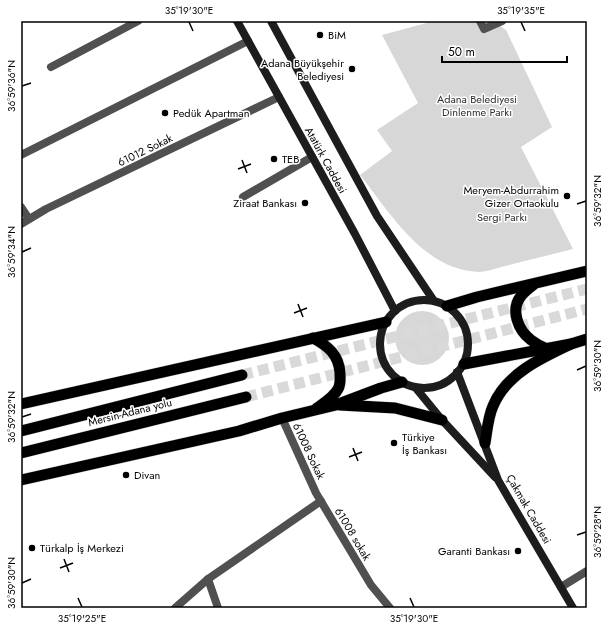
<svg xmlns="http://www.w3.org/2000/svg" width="608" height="629" font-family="Jost,sans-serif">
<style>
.green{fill:#d7d7d7}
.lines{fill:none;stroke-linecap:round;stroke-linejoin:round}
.trunk-tunnel{stroke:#d9d9d9;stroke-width:11;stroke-dasharray:11 5.5;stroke-linecap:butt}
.trunk-casing{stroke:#dbdbdb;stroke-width:12}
.minor{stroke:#505050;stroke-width:8}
.secondary{stroke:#1d1d1d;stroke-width:8}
.trunk{stroke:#000;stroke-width:11}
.ticks{fill:none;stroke:#000;stroke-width:1.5}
.poi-dot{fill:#000;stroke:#fff;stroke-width:1.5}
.labels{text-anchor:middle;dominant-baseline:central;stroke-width:3;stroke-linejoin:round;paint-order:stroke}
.poi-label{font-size:11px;fill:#000;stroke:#fff;text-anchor:start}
.park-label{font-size:11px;fill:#2e2e2e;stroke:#fff}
.street-label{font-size:11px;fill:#000;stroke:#fff}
.neatline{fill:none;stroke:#000;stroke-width:1.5}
.ticks-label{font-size:10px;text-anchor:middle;fill:#000}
</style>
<rect width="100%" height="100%" fill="#fff"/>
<g class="green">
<path d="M434 21H493L506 30 552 127 521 147 573 249C550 255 528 260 505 266 497 268 487 272 478 272 423 269 391 214 360 175L392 151 377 130 418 103 382 35Z"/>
<circle cx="422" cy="338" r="27"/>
</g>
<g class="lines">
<g class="trunk-tunnel">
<polyline points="242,375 587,289"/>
<polyline points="246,397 587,309"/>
</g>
<g class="trunk-casing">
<g id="trunk">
<path d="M533 285C529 288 524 292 521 296 510 310 518 330 531 340 535 343 540 346 545 348"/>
<polyline points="447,306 477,297 587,271"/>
<path d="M313 338C328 346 339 355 340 373 340 379 341 384 338 389 334 397 324 403 317 408"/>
<polyline points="464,364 571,344 587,339"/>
<polyline points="21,404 386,322"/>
<polyline points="340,405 395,408 442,420"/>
<polyline points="21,431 242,375"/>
<path d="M485 443C487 431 488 417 493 406 506 374 541 358 571 344"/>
<polyline points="21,453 246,397"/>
<polyline points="21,480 239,431 282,418 336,405 381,388 402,382"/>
</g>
</g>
<g class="minor">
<polyline points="480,21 484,29 502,21"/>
<polyline points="51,67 138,21"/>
<polyline points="21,155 248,41"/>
<polyline points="243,197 312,157"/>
<polyline points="21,207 29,219"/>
<polyline points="21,224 46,209 279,97"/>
<polyline points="282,418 316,493 371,585 390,608"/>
<polyline points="208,579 218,608"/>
<polyline points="561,587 587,571"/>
<polyline points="175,608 208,579 321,501"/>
</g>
<g class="secondary">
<polyline points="237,21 355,234 395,311"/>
<polyline points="271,21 377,216 434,301"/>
<circle cx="424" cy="344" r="44"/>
<polyline points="457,372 498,480 573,608"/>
<polyline points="415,387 442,420 495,477"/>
</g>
<use href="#trunk" class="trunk"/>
</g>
<path class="ticks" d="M189 22 193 31M521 22 525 31M22 86 31 83M242 160 247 173M238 169 251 164M577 204 586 201M22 252 31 248M298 304 303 317M294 313 307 308M577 370 586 366M22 417 31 414M353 448 358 461M349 457 362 452M577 535 586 532M64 559 69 572M60 568 73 563M22 583 31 579M78 598 82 607M410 598 414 607"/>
<g class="poi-dot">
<circle cx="320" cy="35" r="4"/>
<circle cx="352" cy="69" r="4"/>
<circle cx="165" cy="113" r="4"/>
<circle cx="274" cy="159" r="4"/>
<circle cx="567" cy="196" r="4"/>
<circle cx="305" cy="203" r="4"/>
<circle cx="394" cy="443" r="4"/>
<circle cx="126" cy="475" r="4"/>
<circle cx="32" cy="548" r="4"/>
<circle cx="518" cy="551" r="4"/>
</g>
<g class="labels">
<g class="poi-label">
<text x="328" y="35">BiM</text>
<text x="344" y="63" text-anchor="end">Adana Büyükşehir<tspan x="344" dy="13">Belediyesi</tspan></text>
<text x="173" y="113">Pedük Apartman</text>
<text x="282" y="159">TEB</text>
<text x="559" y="190" text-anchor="end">Meryem-Abdurrahim<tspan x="559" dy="13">Gizer Ortaokulu</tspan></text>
<text x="297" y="203" text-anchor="end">Ziraat Bankası</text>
<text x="402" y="437">Türkiye<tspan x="402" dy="13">İş Bankası</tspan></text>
<text x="134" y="475">Divan</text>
<text x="40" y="548">Türkalp İş Merkezi</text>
<text x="510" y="551" text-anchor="end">Garanti Bankası</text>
</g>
<g class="park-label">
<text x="477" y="99">Adana Belediyesi<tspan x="477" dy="13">Dinlenme Parkı</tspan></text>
<text x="502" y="217">Sergi Parkı</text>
</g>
<g class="street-label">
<text transform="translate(145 150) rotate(-26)">61012 Sokak</text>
<text transform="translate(326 160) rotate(61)">Atatürk Caddesi</text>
<text transform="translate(130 412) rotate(-14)">Mersin-Adana yolu</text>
<text transform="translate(309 451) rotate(65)">61008 Sokak</text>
<text transform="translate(529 509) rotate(60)">Çakmak Caddesi</text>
<text transform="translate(353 534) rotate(59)">61008 sokak</text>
</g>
</g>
<rect width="608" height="629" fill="none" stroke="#ffffff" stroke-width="44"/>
<path d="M442 56v6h125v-6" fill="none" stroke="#000000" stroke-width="2"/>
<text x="448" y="56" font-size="12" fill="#000000" stroke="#ffffff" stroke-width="3" paint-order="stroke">50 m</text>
<rect x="22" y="22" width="564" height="585" class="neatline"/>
<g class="ticks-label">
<text x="189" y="14">35°19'30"E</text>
<text x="521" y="14">35°19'35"E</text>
<text transform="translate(11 86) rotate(-90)" y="4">36°59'36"N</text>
<text transform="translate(597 201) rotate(-90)" y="4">36°59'32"N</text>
<text transform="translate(11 252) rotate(-90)" y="4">36°59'34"N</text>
<text transform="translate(597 366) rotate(-90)" y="4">36°59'30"N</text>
<text transform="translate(11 417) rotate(-90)" y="4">36°59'32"N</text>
<text transform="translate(597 532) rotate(-90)" y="4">36°59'28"N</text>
<text transform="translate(11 583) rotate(-90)" y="4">36°59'30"N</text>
<text x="82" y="622">35°19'25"E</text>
<text x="414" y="622">35°19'30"E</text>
</g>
</svg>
